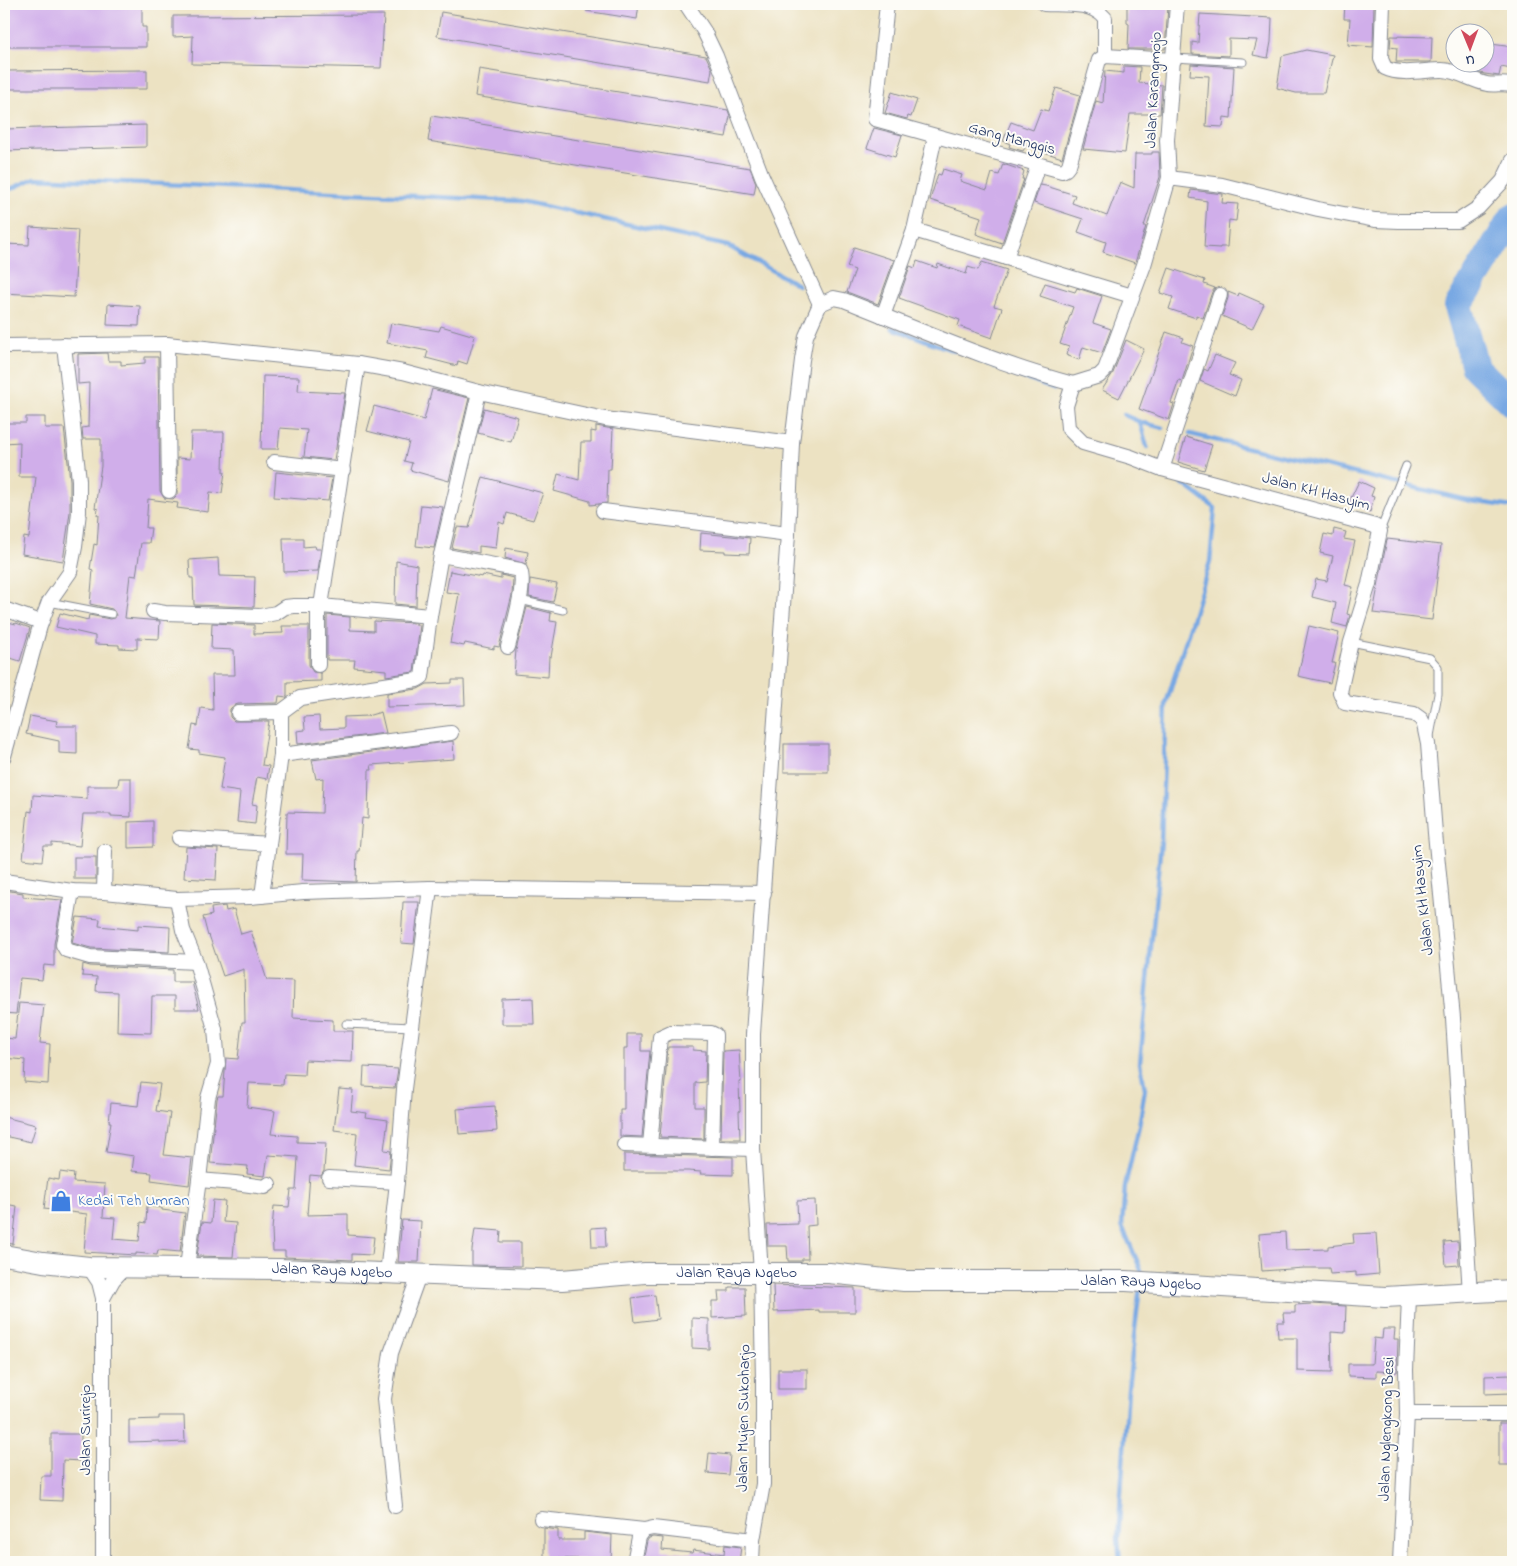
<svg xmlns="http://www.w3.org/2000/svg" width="1517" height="1566" font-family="'Indie Flower',sans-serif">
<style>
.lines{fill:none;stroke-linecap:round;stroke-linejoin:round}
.stream{stroke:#78a8e3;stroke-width:4.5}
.river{stroke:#78a8e3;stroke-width:28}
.building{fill:#d0aeea}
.lane-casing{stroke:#848890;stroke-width:9}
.street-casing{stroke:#848890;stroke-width:16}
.secondary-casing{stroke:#848890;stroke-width:22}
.lane{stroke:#fff;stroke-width:7}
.street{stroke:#fff;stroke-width:14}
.secondary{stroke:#fff;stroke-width:20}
.labels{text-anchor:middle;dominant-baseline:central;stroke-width:4;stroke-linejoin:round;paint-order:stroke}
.street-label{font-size:16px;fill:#1b2f5e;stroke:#fdfcf7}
.shop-label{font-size:16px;fill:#366cbe;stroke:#fdfcf7;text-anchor:start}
</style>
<rect width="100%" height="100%" fill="#fdfcf7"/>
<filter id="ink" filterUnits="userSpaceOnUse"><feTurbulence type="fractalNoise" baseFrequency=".02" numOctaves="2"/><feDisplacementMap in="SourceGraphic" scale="10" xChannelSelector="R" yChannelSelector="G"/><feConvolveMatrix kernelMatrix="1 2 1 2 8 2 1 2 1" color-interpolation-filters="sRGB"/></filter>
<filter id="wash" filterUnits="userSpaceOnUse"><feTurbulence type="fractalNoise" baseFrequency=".0096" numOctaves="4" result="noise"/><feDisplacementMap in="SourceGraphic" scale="20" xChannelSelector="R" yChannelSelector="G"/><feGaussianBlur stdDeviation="1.12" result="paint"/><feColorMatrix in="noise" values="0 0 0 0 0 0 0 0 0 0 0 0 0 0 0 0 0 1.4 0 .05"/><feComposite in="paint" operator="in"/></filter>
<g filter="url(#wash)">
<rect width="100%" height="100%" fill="#ece2c2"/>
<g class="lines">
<g class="stream">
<polyline points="4,192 35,178 521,201 728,246 798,285"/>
<polyline points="892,328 954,351"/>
<polyline points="977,360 1053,389"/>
<polyline points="1124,415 1140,422 1163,428"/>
<polyline points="1140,422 1147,447"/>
<polyline points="1190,434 1471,501 1513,507"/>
<polyline points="1141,1276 1141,1270 1122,1226 1125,1186 1139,1126 1145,1089 1140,1063 1161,842 1166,704 1210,562 1215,508 1174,477"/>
<polyline points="1120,1562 1118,1539 1128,1389 1140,1286"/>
</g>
<polyline class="river" points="1513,217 1458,306 1475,367 1513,404"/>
</g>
<g id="blocks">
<g class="building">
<polygon points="4,4 142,4 142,27 146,27 146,47 4,47"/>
<polygon points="587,4 639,4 637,19 586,11"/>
<polygon points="1127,4 1155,4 1155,6 1168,6 1165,49 1128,49 1129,24 1127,23"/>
<polygon points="1345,4 1374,4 1373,47 1348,45 1350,19 1344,19"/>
<polygon points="441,12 706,56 712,69 710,81 437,36"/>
<polygon points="1200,14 1272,18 1271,42 1268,58 1253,55 1257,40 1229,39 1229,56 1192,54 1192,42 1198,43"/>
<polygon points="384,15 381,68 192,64 193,36 173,37 173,16"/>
<polygon points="1391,36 1432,37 1431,62 1396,62 1397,48 1390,47"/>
<polygon points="1484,43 1513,47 1511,69 1501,67 1499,76 1485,74 1477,72 1479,62 1484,62"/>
<polygon points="1306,50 1333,55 1324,93 1296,93 1277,88 1282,56"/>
<polygon points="1191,64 1234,67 1231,118 1224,117 1223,127 1206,126 1209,76 1190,75"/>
<polygon points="1124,66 1140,67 1139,83 1162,85 1160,114 1130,114 1125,153 1083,149 1096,101 1103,103 1105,71 1124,73"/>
<polygon points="479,69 728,110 730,116 726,137 475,96"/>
<polygon points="147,70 147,89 4,89 4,71"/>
<polygon points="1056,88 1080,95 1062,158 1026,146 1023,151 1009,147 1010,144 1003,141 1011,122 1033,130 1041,109 1048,111"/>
<polygon points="892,92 917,100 911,117 908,116 907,119 885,113"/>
<polygon points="432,116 750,168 756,183 754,194 428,141"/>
<polygon points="146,125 146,147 4,151 4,129"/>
<polygon points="874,128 902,135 895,157 867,148"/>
<polygon points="1152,152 1159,152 1160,177 1144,226 1146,226 1135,263 1103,252 1106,242 1078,232 1083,219 1034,203 1040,185 1046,186 1075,195 1072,203 1107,216 1120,182 1134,188 1135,154 1152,154"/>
<polygon points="1003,164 1024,171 1022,179 1024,179 1002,243 976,234 981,217 930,200 938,174 941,175 943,169 962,175 960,181 987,190 992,173 999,175"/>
<polygon points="1191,190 1223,194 1222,203 1238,204 1236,221 1229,220 1227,247 1220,247 1220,248 1204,247 1207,201 1190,198"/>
<polygon points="30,227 78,230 74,297 4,293 4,244 29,245"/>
<polygon points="854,247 894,260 878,304 847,292 855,270 847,267"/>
<polygon points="917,261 937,268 938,264 966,274 968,267 978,270 982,262 1007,270 994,306 1002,308 992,338 958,326 960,320 899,298 910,266 915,268"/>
<polygon points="1169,268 1205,280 1204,284 1215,288 1212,292 1203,318 1196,315 1196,318 1169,309 1173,297 1160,293"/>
<polygon points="1045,283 1075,292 1077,288 1102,296 1093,323 1111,329 1102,353 1083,347 1079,360 1066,355 1069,347 1060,344 1073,307 1040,296"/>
<polygon points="1228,292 1238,296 1239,293 1264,304 1252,329 1222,316 1228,298"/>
<polygon points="108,304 140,306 139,326 107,325"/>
<polygon points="391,323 439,331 441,326 475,336 467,364 458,361 457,366 426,358 428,351 387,343"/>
<polygon points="1166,332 1184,338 1182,342 1193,346 1182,381 1179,380 1171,403 1174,404 1169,420 1139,409"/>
<polygon points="1126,340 1144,349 1119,398 1102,390 1113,373"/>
<polygon points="107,353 108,361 121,361 121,365 145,363 145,357 158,357 160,491 164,498 173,499 177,495 177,458 190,459 191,432 224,432 223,472 225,472 222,493 210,492 208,512 177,508 178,503 148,499 146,528 151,528 149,543 141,543 136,576 130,575 125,618 160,621 159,639 137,638 137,649 119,648 119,645 95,644 95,636 56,627 60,613 88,620 89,615 110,619 115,618 116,615 112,609 90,604 93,570 90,569 94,544 97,545 99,515 97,515 98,509 95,508 101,466 101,439 83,439 82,428 88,427 89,383 78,384 78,354"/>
<polygon points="1215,355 1235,363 1229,375 1241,380 1235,396 1200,381 1204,369 1208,371"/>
<polygon points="263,376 299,377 298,391 345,393 334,460 304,457 307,430 280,428 278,449 261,449"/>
<polygon points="432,389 469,398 449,481 410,470 412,463 404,461 409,442 367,431 374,406 424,420"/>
<polygon points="484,408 518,417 511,442 478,433"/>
<polygon points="26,417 45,417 45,428 64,428 70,480 70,512 63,561 22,554 24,537 29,538 36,477 19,477 20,442 4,443 4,423 26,423"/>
<polygon points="596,426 613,429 611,469 608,469 607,503 590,505 590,501 554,491 558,474 579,480 581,442 591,442 591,431 596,432"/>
<polygon points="1186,437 1212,445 1204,470 1178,462"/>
<polygon points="276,472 332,478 328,501 274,497"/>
<polygon points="483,477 543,493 533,520 507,513 504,524 499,522 496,548 479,546 479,553 452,548 457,527 469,528"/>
<polygon points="1359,481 1374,488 1371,496 1374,497 1370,512 1349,502"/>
<polygon points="421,505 443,507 434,548 416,546"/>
<polygon points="1334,529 1346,532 1344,539 1355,541 1345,585 1353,587 1347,614 1350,615 1347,627 1332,623 1336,603 1312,597 1316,579 1327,581 1333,556 1320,553 1324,534 1333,536"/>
<polygon points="701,533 750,538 749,554 725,553 725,551 700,550"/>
<polygon points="283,538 303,538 303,547 315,546 316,549 321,549 318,571 284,572"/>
<polygon points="1387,539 1441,545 1432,620 1373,613"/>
<polygon points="506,548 528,552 526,564 505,558"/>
<polygon points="218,558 219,576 255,577 254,607 194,605 193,578 190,578 189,560"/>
<polygon points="396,561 417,565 416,606 395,604"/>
<polygon points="450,571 482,577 483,575 501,579 501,575 513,578 512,595 499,647 494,646 494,649 465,643 464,646 450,643 459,594 446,592"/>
<polygon points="530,579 557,584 553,602 529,597"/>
<polygon points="527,607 551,613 550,621 557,622 551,657 549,656 548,677 514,674 516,650"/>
<polygon points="327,615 350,617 350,630 374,631 374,621 416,623 416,625 420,625 414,672 386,676 386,670 354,667 355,660 327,660"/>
<polygon points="4,621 16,624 16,623 30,628 20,661 4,656"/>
<polygon points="212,623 254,625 254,634 283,633 282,626 309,626 309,665 313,672 321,673 321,681 287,682 287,697 279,696 278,703 238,704 233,706 230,709 230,717 234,721 269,721 262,765 269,766 267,779 257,777 252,804 257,805 255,824 237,822 240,792 220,789 225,757 199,753 199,750 189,749 193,725 198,726 201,708 213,710 212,675 235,675 234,650 211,649"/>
<polygon points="1309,626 1339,633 1332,663 1335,663 1330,683 1298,676"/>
<polygon points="452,680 464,680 465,705 387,707 387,693 418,689 427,684 452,683"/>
<polygon points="381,712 386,733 298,744 297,731 305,730 304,717 319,716 320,729 344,728 344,717 367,716"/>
<polygon points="30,716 57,721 56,726 77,726 77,754 59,753 59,741 26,734"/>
<polygon points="453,741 454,759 371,765 372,770 369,770 368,819 362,818 359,851 357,851 356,882 302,880 303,854 286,854 287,812 322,813 323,778 316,779 312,760"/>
<rect x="784" y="744" width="44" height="28"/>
<polygon points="119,778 131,778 131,817 111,816 111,814 83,814 80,846 52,843 52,846 44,846 42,861 23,859 28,811 32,812 33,795 87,799 87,786 118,786"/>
<polygon points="153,821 153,847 128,848 128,822"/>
<polygon points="186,847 218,849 216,880 184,878"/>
<rect x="74" y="857" width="22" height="22"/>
<polygon points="4,890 23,893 23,897 62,900 54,944 54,966 44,965 42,980 20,978 16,1014 4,1013"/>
<polygon points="403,902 419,902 414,944 401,943"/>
<polygon points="225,906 226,911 234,909 241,934 251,931 267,980 294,981 293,1018 333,1020 333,1031 353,1031 352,1062 305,1060 304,1075 284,1074 283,1085 249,1083 247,1107 275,1111 271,1134 297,1136 297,1142 326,1143 324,1171 321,1176 310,1175 307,1215 348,1214 348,1235 374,1237 372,1255 352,1254 352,1260 285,1257 285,1251 273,1251 272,1230 274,1206 289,1207 291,1190 296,1190 298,1157 268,1155 265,1176 247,1174 248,1166 210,1163 217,1099 218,1096 223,1096 226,1058 238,1059 242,1022 245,1022 244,969 223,976 209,935 208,936 203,917 212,915 211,908"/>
<polygon points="77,917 100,919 99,926 138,930 138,925 170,927 169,952 91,948 72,943"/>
<polygon points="83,964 90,966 173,970 173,982 192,982 199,1009 175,1009 175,996 152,996 151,1033 117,1032 118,992 96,991 97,977 82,976"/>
<polygon points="533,998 534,1024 502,1024 502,999"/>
<polygon points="19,1003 44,1005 40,1043 50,1044 48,1084 24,1082 25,1060 4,1058 4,1038 15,1039"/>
<polygon points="627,1034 641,1034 641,1051 650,1051 642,1137 620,1136 620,1110 624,1110 624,1048 627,1048"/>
<polygon points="668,1047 693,1047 693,1050 706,1051 705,1082 695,1083 695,1107 704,1107 704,1139 660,1137"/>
<polygon points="739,1050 741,1082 739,1082 740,1111 739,1111 740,1139 721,1139 723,1051"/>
<polygon points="364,1067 398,1069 395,1088 363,1086"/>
<polygon points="141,1082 160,1084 156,1111 170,1113 164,1155 192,1158 189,1185 151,1180 152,1173 132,1171 134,1156 106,1152 111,1122 109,1122 111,1103 138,1106"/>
<polygon points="339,1089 353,1090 351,1111 367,1113 366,1117 388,1120 384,1150 391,1151 389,1169 354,1165 357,1133 334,1130"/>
<polygon points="495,1106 497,1131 459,1134 457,1109"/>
<polygon points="4,1117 36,1125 31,1142 4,1136"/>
<polygon points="624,1154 733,1157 733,1175 700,1174 701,1172 688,1171 624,1171"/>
<polygon points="60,1172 74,1174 73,1182 105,1184 103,1217 115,1218 113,1239 139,1241 141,1222 146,1223 147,1206 162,1208 162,1210 185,1213 180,1252 158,1250 157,1255 136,1253 136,1255 84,1252 87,1214 44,1209 48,1178 59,1180"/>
<polygon points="213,1200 225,1201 223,1222 236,1223 233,1257 197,1256 202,1222 211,1223"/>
<polygon points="815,1200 816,1225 807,1226 808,1259 802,1259 802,1261 788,1261 787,1246 768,1246 767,1225 798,1224 797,1201"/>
<polygon points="4,1204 17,1206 13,1244 4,1243"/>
<polygon points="402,1220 421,1221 419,1262 398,1262"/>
<polygon points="605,1227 606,1247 592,1247 591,1228"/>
<polygon points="475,1229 501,1231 500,1242 521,1242 521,1266 472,1265 472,1250"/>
<polygon points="1285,1232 1286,1250 1328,1249 1328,1246 1354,1243 1353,1234 1376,1233 1379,1274 1356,1276 1356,1272 1330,1274 1329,1268 1304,1268 1262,1271 1259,1234"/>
<polygon points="1458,1241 1459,1265 1446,1266 1444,1242"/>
<polygon points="773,1285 855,1288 855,1312 819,1312 819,1310 774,1312"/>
<polygon points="729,1287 745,1287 746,1316 712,1318 712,1301 719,1301 718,1291 729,1291"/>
<polygon points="655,1295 658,1319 635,1322 632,1298"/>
<polygon points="1311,1304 1346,1306 1345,1333 1331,1332 1332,1372 1297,1371 1297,1338 1278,1338 1277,1322 1284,1322 1283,1313 1295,1313 1295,1305"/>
<polygon points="692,1318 709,1319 709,1349 692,1348"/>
<polygon points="1383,1329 1395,1329 1394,1339 1398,1339 1397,1372 1376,1371 1376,1377 1348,1376 1348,1364 1372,1364 1374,1338 1382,1339"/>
<rect x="778" y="1369" width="29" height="20"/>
<polygon points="1510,1375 1510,1393 1485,1394 1485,1376"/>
<polygon points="159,1416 184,1416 185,1442 160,1443 160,1441 129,1442 129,1420 159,1419"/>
<polygon points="1499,1423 1513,1423 1511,1452 1513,1452 1513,1465 1499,1465"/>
<polygon points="51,1434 81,1434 81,1461 63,1460 62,1501 40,1500 41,1476 51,1476"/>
<polygon points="709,1453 730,1455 728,1475 707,1473"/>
<polygon points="544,1528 558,1530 558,1540 584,1540 584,1532 612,1535 611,1562 584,1562 584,1559 544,1558"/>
<polygon points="653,1537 663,1538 662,1550 692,1553 693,1550 724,1554 725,1545 741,1547 739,1562 643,1562 647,1541 649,1538"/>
</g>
</g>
</g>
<g filter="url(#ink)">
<use href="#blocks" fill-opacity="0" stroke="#848890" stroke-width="1"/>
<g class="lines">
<g class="lane-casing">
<g id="lane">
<polyline points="1174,58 1243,62"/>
<polyline points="1380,531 1406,466"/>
<polyline points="520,600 563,610"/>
<polyline points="49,602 111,614"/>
<polyline points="1351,642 1430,658 1438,667 1438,694 1430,736"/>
<polyline points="346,1024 412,1027"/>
</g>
</g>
<g class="street-casing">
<g id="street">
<polyline points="686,4 704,31 716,56 762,176 820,304"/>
<polyline points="887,4 875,119 1062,171 1066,169 1069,165 1099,60 1105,56 1174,60"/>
<path d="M1044 4C1064 5 1091 1 1105 18V56"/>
<path d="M1383 4 1381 59 1385 68C1402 76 1424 70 1442 70 1457 70 1472 81 1487 84 1495 86 1505 82 1513 86"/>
<polyline points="1169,178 1222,185 1318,209 1375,220 1399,221 1458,221 1478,208 1503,181 1513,160"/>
<polyline points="914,230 1132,296"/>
<polyline points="1006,258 1038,165"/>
<polyline points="883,316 914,230 935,137"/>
<polyline points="167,344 169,491"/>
<polyline points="4,346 167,344 358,364 403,372 479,392 605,419 792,443"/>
<polyline points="358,364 321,606 430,616"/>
<polyline points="1073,384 1066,406 1068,428 1083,443 1131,457 1162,469 1375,526 1380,531 1369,584 1351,642 1340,692 1345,703 1414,714 1421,719 1424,725 1428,744 1435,833 1453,1018 1470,1294"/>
<polyline points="1073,384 1099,376 1105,370 1144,265 1169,178 1167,140 1177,4"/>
<polyline points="274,462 343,470"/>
<polyline points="1162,469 1220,295"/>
<polyline points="603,511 788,534"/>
<path d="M441 555 520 570C527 585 512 630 508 647"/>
<polyline points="318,606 318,665"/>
<polyline points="4,609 41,622"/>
<polyline points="153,611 165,613 260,616 276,613 285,607 294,606 321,606"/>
<polyline points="281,712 300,698 417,680 422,677 430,616 441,555 479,392"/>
<polyline points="238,713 281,712 281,755 262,896"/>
<polyline points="281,755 451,733"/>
<polyline points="4,756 40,626 49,602 70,572 75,547 79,512 79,480 64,345"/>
<polyline points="179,838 269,844"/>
<polyline points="4,881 72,891 104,892 177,899 250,897 303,892 430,888 404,1089 397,1182 387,1274"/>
<polyline points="430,888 764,893"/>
<polyline points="72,891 63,945 66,950 90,957 196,962"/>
<polyline points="104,892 105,851"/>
<polyline points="177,899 183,930 196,962 215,1029 218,1064 208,1098 199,1180 187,1267"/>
<polyline points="624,1145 753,1149"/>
<polyline points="650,1145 660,1037 671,1032 711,1033 715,1035 715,1038 712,1148"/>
<polyline points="329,1178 397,1182"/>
<polyline points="199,1180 235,1183 265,1187 269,1184"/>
<polyline points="89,1267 99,1282 103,1298 103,1562"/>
<polyline points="103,1298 113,1280 125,1267"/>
<polyline points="1407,1414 1513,1414"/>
<polyline points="395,1506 384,1399 391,1353 419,1275"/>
<polyline points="541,1519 644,1530"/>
<polyline points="634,1562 639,1537 644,1530 653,1528 753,1540"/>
<path d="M752 1562 753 1540 763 1484V1381L761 1273 753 1149V1034L788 534 792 443 802 360 806 336 820 304 834 298 844 300C920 330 994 363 1073 384"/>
<polyline points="1400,1562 1407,1414 1406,1370 1409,1297"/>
</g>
</g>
<g class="secondary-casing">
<g id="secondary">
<path id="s1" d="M4 1255 43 1262 89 1267 279 1269 562 1280 645 1273H829L904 1281H1126L1385 1297 1513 1290"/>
</g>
</g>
<use href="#lane" class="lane"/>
<use href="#street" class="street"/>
<use href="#secondary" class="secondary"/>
</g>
</g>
<defs>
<g id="shop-bare" transform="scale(1.725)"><path d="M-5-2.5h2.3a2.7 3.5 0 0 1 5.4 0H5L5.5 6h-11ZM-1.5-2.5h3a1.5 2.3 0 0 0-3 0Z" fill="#3f7fe0" stroke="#fdfcf7" stroke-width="2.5" paint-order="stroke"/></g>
</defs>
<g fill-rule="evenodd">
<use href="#shop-bare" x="61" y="1201"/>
</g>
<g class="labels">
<g class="street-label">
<text transform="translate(1154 90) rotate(-87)">Jalan Karangmojo</text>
<text transform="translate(1012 139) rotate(15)">Gang Manggis</text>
<text transform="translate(1316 492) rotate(15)">Jalan KH Hasyim</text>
<text transform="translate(1423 900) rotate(-96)">Jalan KH Hasyim</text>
<text stroke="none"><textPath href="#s1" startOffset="329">Jalan Raya Ngebo</textPath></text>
<text stroke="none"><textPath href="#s1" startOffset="734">Jalan Raya Ngebo</textPath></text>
<text stroke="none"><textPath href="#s1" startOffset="1139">Jalan Raya Ngebo</textPath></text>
<text transform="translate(744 1418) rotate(-89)">Jalan Mujen Sukoharjo</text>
<text transform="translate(1387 1429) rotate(-88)">Jalan Nglengkong Besi</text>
<text transform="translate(86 1430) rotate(-90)">Jalan Surirejo</text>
</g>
<g class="shop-label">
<text x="78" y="1201">Kedai Teh Umran</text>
</g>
</g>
<rect width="1517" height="1566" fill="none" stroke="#fdfcf7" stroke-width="20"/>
<g transform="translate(1470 48) rotate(179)"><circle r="24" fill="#fdfcf7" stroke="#a3aaba"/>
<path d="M0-4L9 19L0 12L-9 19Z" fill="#d1495b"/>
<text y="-8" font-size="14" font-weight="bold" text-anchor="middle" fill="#1b2f5e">U</text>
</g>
</svg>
